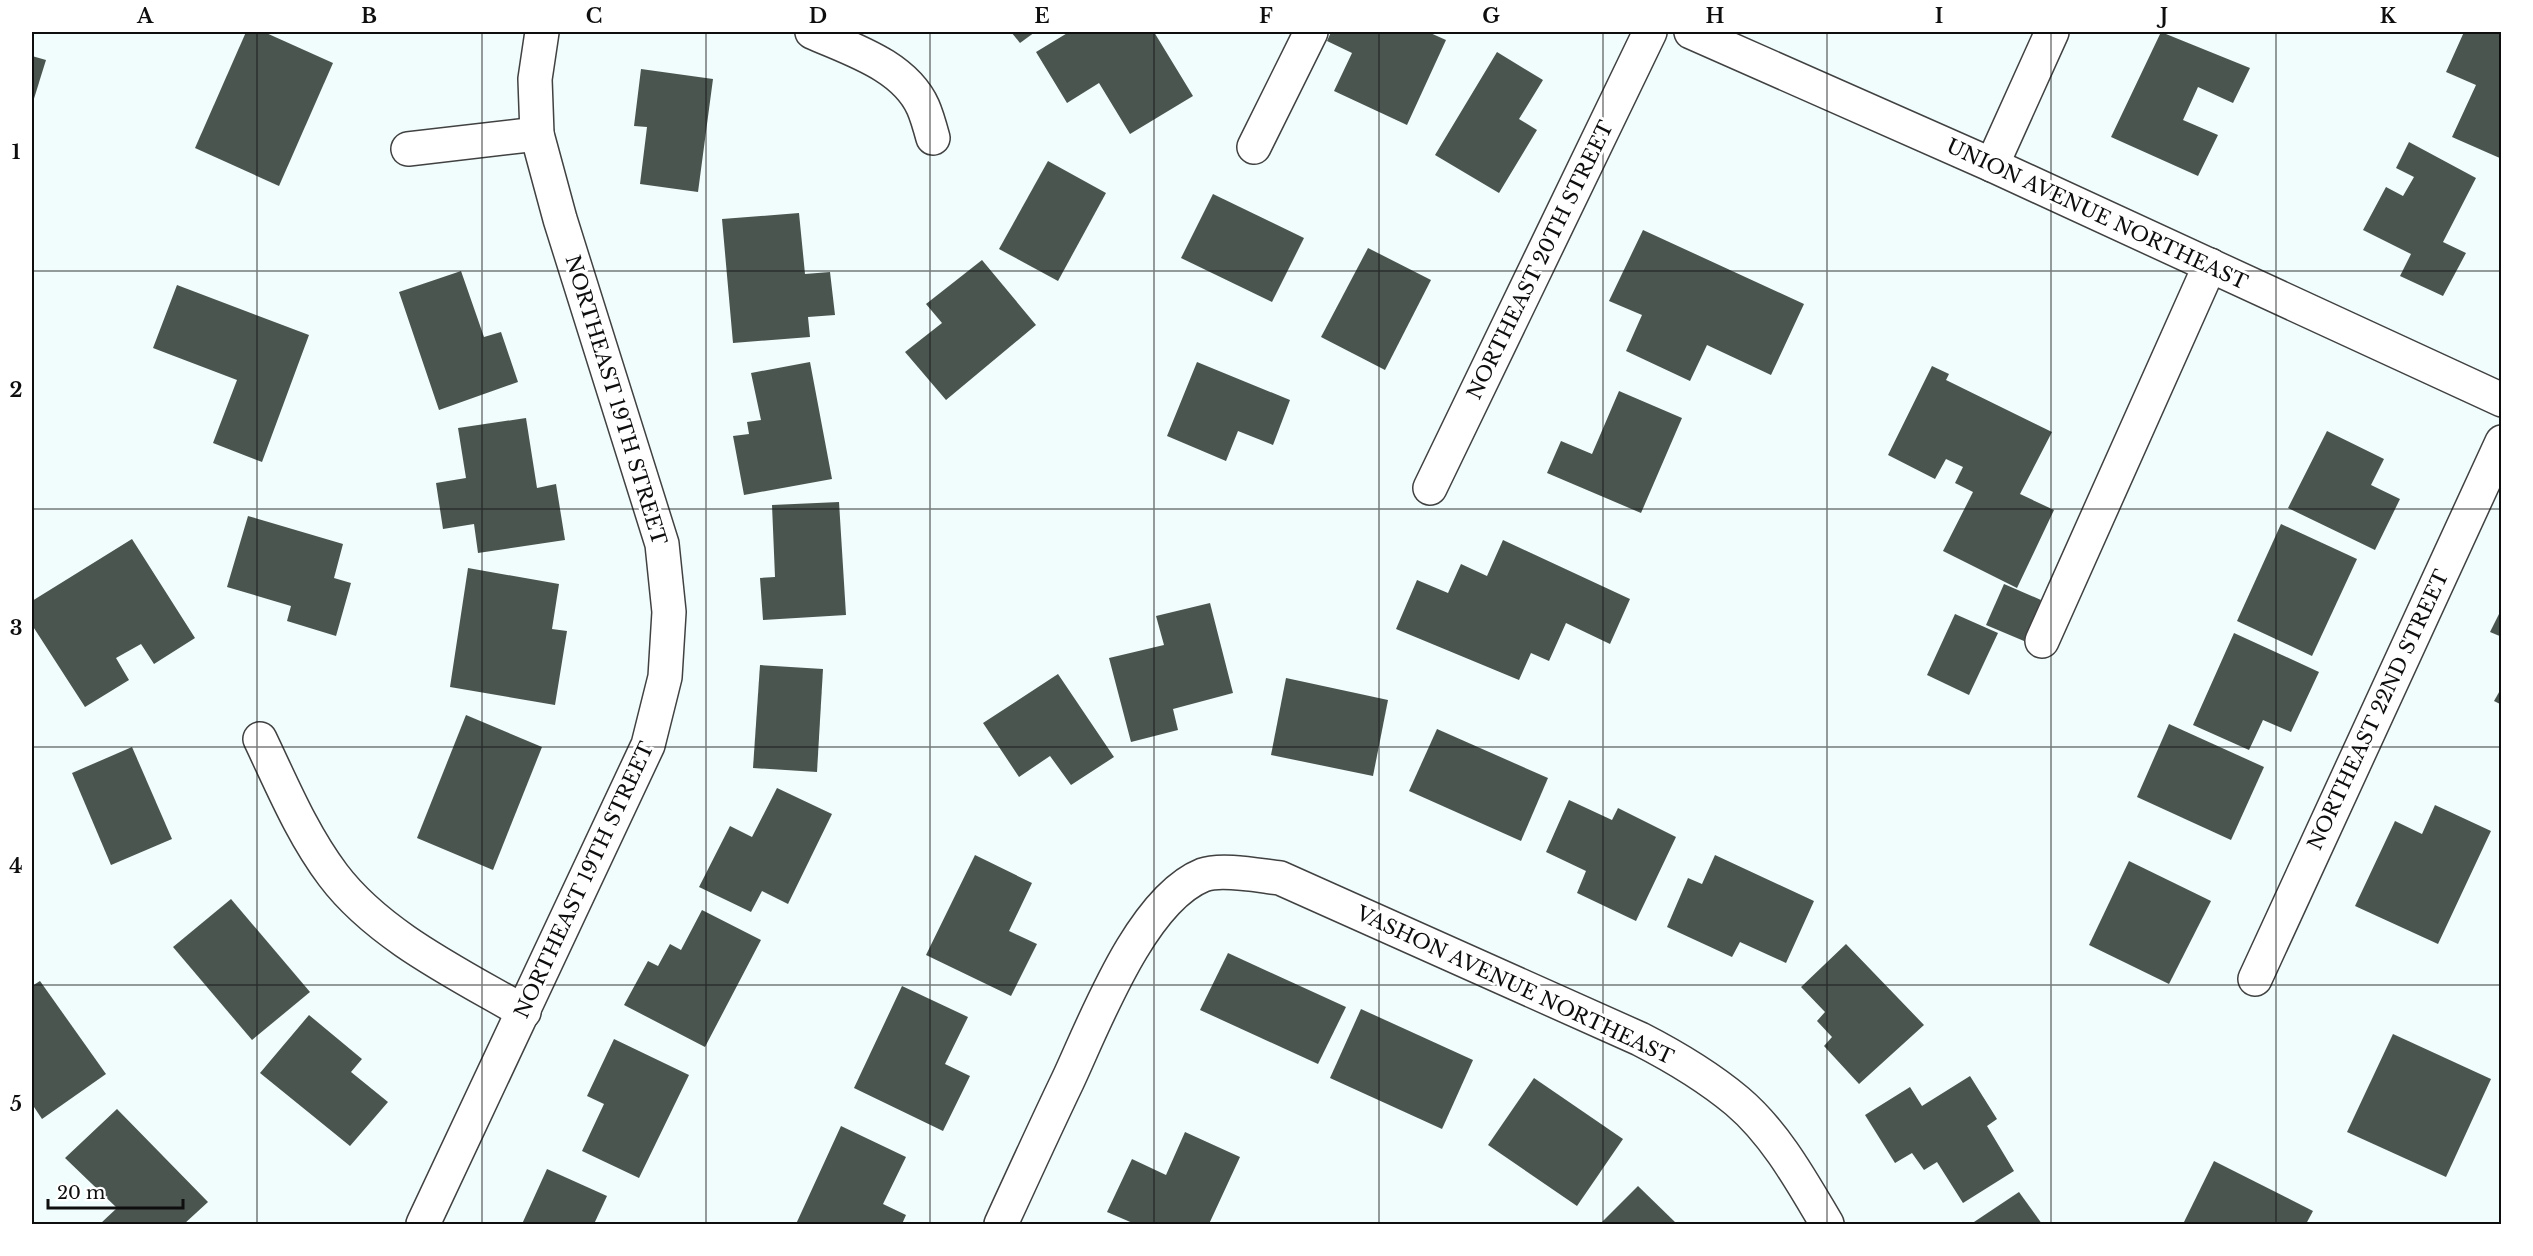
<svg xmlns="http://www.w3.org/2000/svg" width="2533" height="1256" font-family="'Libre Baskerville',serif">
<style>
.building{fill:#4b5550}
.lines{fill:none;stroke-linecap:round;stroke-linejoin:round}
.minor-casing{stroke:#414141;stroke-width:36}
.minor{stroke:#fff;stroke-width:33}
.grid{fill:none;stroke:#0e0e0e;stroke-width:1.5;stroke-opacity:0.55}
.labels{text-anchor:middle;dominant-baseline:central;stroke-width:6;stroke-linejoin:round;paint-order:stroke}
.street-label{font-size:20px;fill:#0e0e0e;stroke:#fff}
.neatline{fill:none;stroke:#0e0e0e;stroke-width:2}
.grid-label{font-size:20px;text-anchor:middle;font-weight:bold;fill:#0e0e0e}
</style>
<rect width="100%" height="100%" fill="#f0fdfc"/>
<g class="building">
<polygon points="246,32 264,32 333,63 279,186 195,148"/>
<polygon points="1011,32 1035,32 1020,43"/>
<polygon points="1069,32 1154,32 1193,96 1130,134 1099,83 1067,103 1036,52"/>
<polygon points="1331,32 1428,32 1446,40 1407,125 1334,91 1352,53 1327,41"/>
<polygon points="2161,32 2250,68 2233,103 2198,87 2183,120 2218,135 2198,176 2111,137"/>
<polygon points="2464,32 2502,33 2502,159 2452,137 2476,85 2446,72"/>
<polygon points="1497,52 1543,80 1519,119 1537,130 1499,193 1435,155"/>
<polygon points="32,56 46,60 32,105"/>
<polygon points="641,69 713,79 698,192 640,184 647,127 634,126"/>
<polygon points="2409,142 2476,178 2443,242 2466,253 2443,296 2400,276 2411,254 2363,230 2386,187 2403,196 2414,177 2396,168"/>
<polygon points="1048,161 1106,193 1058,281 999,249"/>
<polygon points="1213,194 1304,238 1272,302 1181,258"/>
<polygon points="799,213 805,274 830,272 835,315 808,317 810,337 733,343 722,219"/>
<polygon points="1643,230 1804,304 1771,375 1707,345 1690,381 1626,351 1642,315 1609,301"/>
<polygon points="1368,248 1431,280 1385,370 1321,337"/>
<polygon points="982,260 1036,325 946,400 905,352 942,323 926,304"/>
<polygon points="461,271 484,337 501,332 518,382 439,410 399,292"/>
<polygon points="177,285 309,335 262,462 213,443 237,380 153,348"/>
<polygon points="810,362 832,479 744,495 733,436 749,434 747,422 761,420 751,373"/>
<polygon points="1197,362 1290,400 1273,445 1238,431 1226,461 1167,436"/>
<polygon points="1932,366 1949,374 1946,380 2052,432 2020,494 2054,510 2017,588 1943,551 1973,492 1955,483 1963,467 1946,459 1935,479 1888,455"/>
<polygon points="1619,391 1682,418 1641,513 1547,473 1561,441 1592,454"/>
<polygon points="526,418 537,488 556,484 565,540 478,553 474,524 443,529 436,483 466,478 458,428"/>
<polygon points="2327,431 2384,459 2371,485 2400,499 2375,550 2288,508"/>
<polygon points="839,502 846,615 763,620 760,578 775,577 772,505"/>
<polygon points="248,516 343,544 334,578 351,583 336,636 287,621 291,606 227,587"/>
<polygon points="2281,524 2357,559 2312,656 2237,621"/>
<polygon points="132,539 195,638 154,664 141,644 116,658 129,680 85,707 32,625 32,601"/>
<polygon points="1503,540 1630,599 1610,644 1566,623 1549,661 1531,653 1519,680 1396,629 1417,580 1448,593 1461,564 1487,576"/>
<polygon points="468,568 559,584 552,629 567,631 555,705 450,687"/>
<polygon points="2004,584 2041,600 2024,641 1986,625"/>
<polygon points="1210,603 1233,693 1173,709 1178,730 1131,742 1109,658 1164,645 1156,616"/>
<polygon points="2502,608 2502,637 2490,632"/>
<polygon points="1955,614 1998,633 1969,695 1927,675"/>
<polygon points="2234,633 2319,672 2291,732 2263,720 2249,750 2193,725"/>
<polygon points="760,665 823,669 817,772 753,768"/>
<polygon points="1058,674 1114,757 1071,785 1050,756 1019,777 983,723"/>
<polygon points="1286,678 1388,700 1373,776 1271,755"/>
<polygon points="2502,687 2502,705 2494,701"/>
<polygon points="466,715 542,747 493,870 417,838"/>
<polygon points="2169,724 2264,767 2231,840 2137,797"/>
<polygon points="1437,729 1548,778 1521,841 1409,791"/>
<polygon points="132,747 172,839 111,865 72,773"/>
<polygon points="777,788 832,814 788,904 762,891 751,912 699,887 730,826 752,837"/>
<polygon points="1569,800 1612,820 1618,808 1676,837 1636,921 1577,893 1586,871 1546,852"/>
<polygon points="2435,805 2491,831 2438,944 2355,906 2395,821 2422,834"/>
<polygon points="975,855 1032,883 1009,931 1037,944 1011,996 926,955"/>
<polygon points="1715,855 1814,901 1786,963 1740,942 1732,957 1667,927 1688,878 1702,884"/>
<polygon points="2129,861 2211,901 2169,984 2089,945"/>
<polygon points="231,899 310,992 252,1040 173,947"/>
<polygon points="702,910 761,940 705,1047 624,1005 648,961 658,966 670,944 681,950"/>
<polygon points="1846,944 1924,1025 1859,1084 1824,1046 1832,1037 1817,1021 1825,1012 1801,987"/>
<polygon points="1228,953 1346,1007 1318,1064 1200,1010"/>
<polygon points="40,981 106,1074 42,1119 32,1104 32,986"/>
<polygon points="902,986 968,1017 945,1064 970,1076 943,1131 854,1088"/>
<polygon points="1361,1009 1473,1060 1442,1129 1330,1078"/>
<polygon points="309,1015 362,1059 351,1072 388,1102 350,1146 260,1073"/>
<polygon points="2393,1034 2491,1079 2446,1177 2347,1132"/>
<polygon points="614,1039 689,1075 639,1178 582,1151 604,1104 587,1096"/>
<polygon points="1970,1076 1997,1119 1987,1126 2014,1171 1963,1203 1937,1162 1924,1170 1912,1153 1895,1163 1865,1115 1910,1087 1922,1106"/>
<polygon points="1534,1078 1623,1139 1577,1206 1488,1145"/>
<polygon points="117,1109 208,1202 184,1224 101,1223 117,1208 65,1158"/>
<polygon points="841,1126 906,1157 883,1204 906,1215 902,1224 796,1224"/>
<polygon points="1185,1132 1240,1157 1209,1224 1135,1224 1107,1212 1132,1159 1166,1175"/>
<polygon points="2214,1161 2313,1211 2306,1224 2183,1224"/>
<polygon points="547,1169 607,1196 594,1224 522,1224"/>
<polygon points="1638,1186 1677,1224 1600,1224"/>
<polygon points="2019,1192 2042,1224 1971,1224"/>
</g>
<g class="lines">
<g class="minor-casing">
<g id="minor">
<path d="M812 32C850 49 904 65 923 107 927 116 930 127 933 138"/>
<polyline points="1691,32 1992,165 2502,400"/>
<polyline points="1254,147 1311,32"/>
<polyline points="408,149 537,134"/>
<polyline points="1992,165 2052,32"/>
<polyline points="1430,488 1650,32"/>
<polyline points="2042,641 2210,265"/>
<path d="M260 739C282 785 302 834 333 875 379 936 459 974 524 1012"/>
<polyline points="2255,979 2502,442"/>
<polyline points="423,1224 648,745 665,677 669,612 662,544 560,219 537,134 535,79 542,32"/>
<path d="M1001 1224C1023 1176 1045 1128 1068 1080 1095 1022 1141 900 1203 875 1222 868 1261 876 1280 878L1640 1039C1675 1057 1707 1076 1737 1101 1776 1134 1802 1182 1827 1224"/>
</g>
</g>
<use href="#minor" class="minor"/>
</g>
<path class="grid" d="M257 32V1224M482 32V1224M706 32V1224M930 32V1224M1154 32V1224M1379 32V1224M1603 32V1224M1827 32V1224M2051 32V1224M2276 32V1224M32 271H2502M32 509H2502M32 747H2502M32 985H2502"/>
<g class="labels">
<g class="street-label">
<text transform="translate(2097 214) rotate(25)">UNION AVENUE NORTHEAST</text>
<text transform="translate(1540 260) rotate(-64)">NORTHEAST 20TH STREET</text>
<text transform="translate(616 400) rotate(73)">NORTHEAST 19TH STREET</text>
<text transform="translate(2378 710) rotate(-65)">NORTHEAST 22ND STREET</text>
<text transform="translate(584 880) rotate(-65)">NORTHEAST 19TH STREET</text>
<text transform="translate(1515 985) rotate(25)">VASHON AVENUE NORTHEAST</text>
</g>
</g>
<rect width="2533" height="1256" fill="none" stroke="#ffffff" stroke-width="66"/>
<path d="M48 1199v9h135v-9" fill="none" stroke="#0e0e0e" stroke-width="3"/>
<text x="57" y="1199" font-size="18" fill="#0e0e0e" stroke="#ffffff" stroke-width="4.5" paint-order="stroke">20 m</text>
<rect x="33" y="33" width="2467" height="1190" class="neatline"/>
<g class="grid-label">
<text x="145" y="23">A</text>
<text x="369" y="23">B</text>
<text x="594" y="23">C</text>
<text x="818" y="23">D</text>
<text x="1042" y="23">E</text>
<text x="1266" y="23">F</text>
<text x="1491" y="23">G</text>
<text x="1715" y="23">H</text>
<text x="1939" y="23">I</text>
<text x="2164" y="23">J</text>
<text x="2388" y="23">K</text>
<text x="16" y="159">1</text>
<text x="16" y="397">2</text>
<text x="16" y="635">3</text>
<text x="16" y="873">4</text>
<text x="16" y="1111">5</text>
</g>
</svg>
